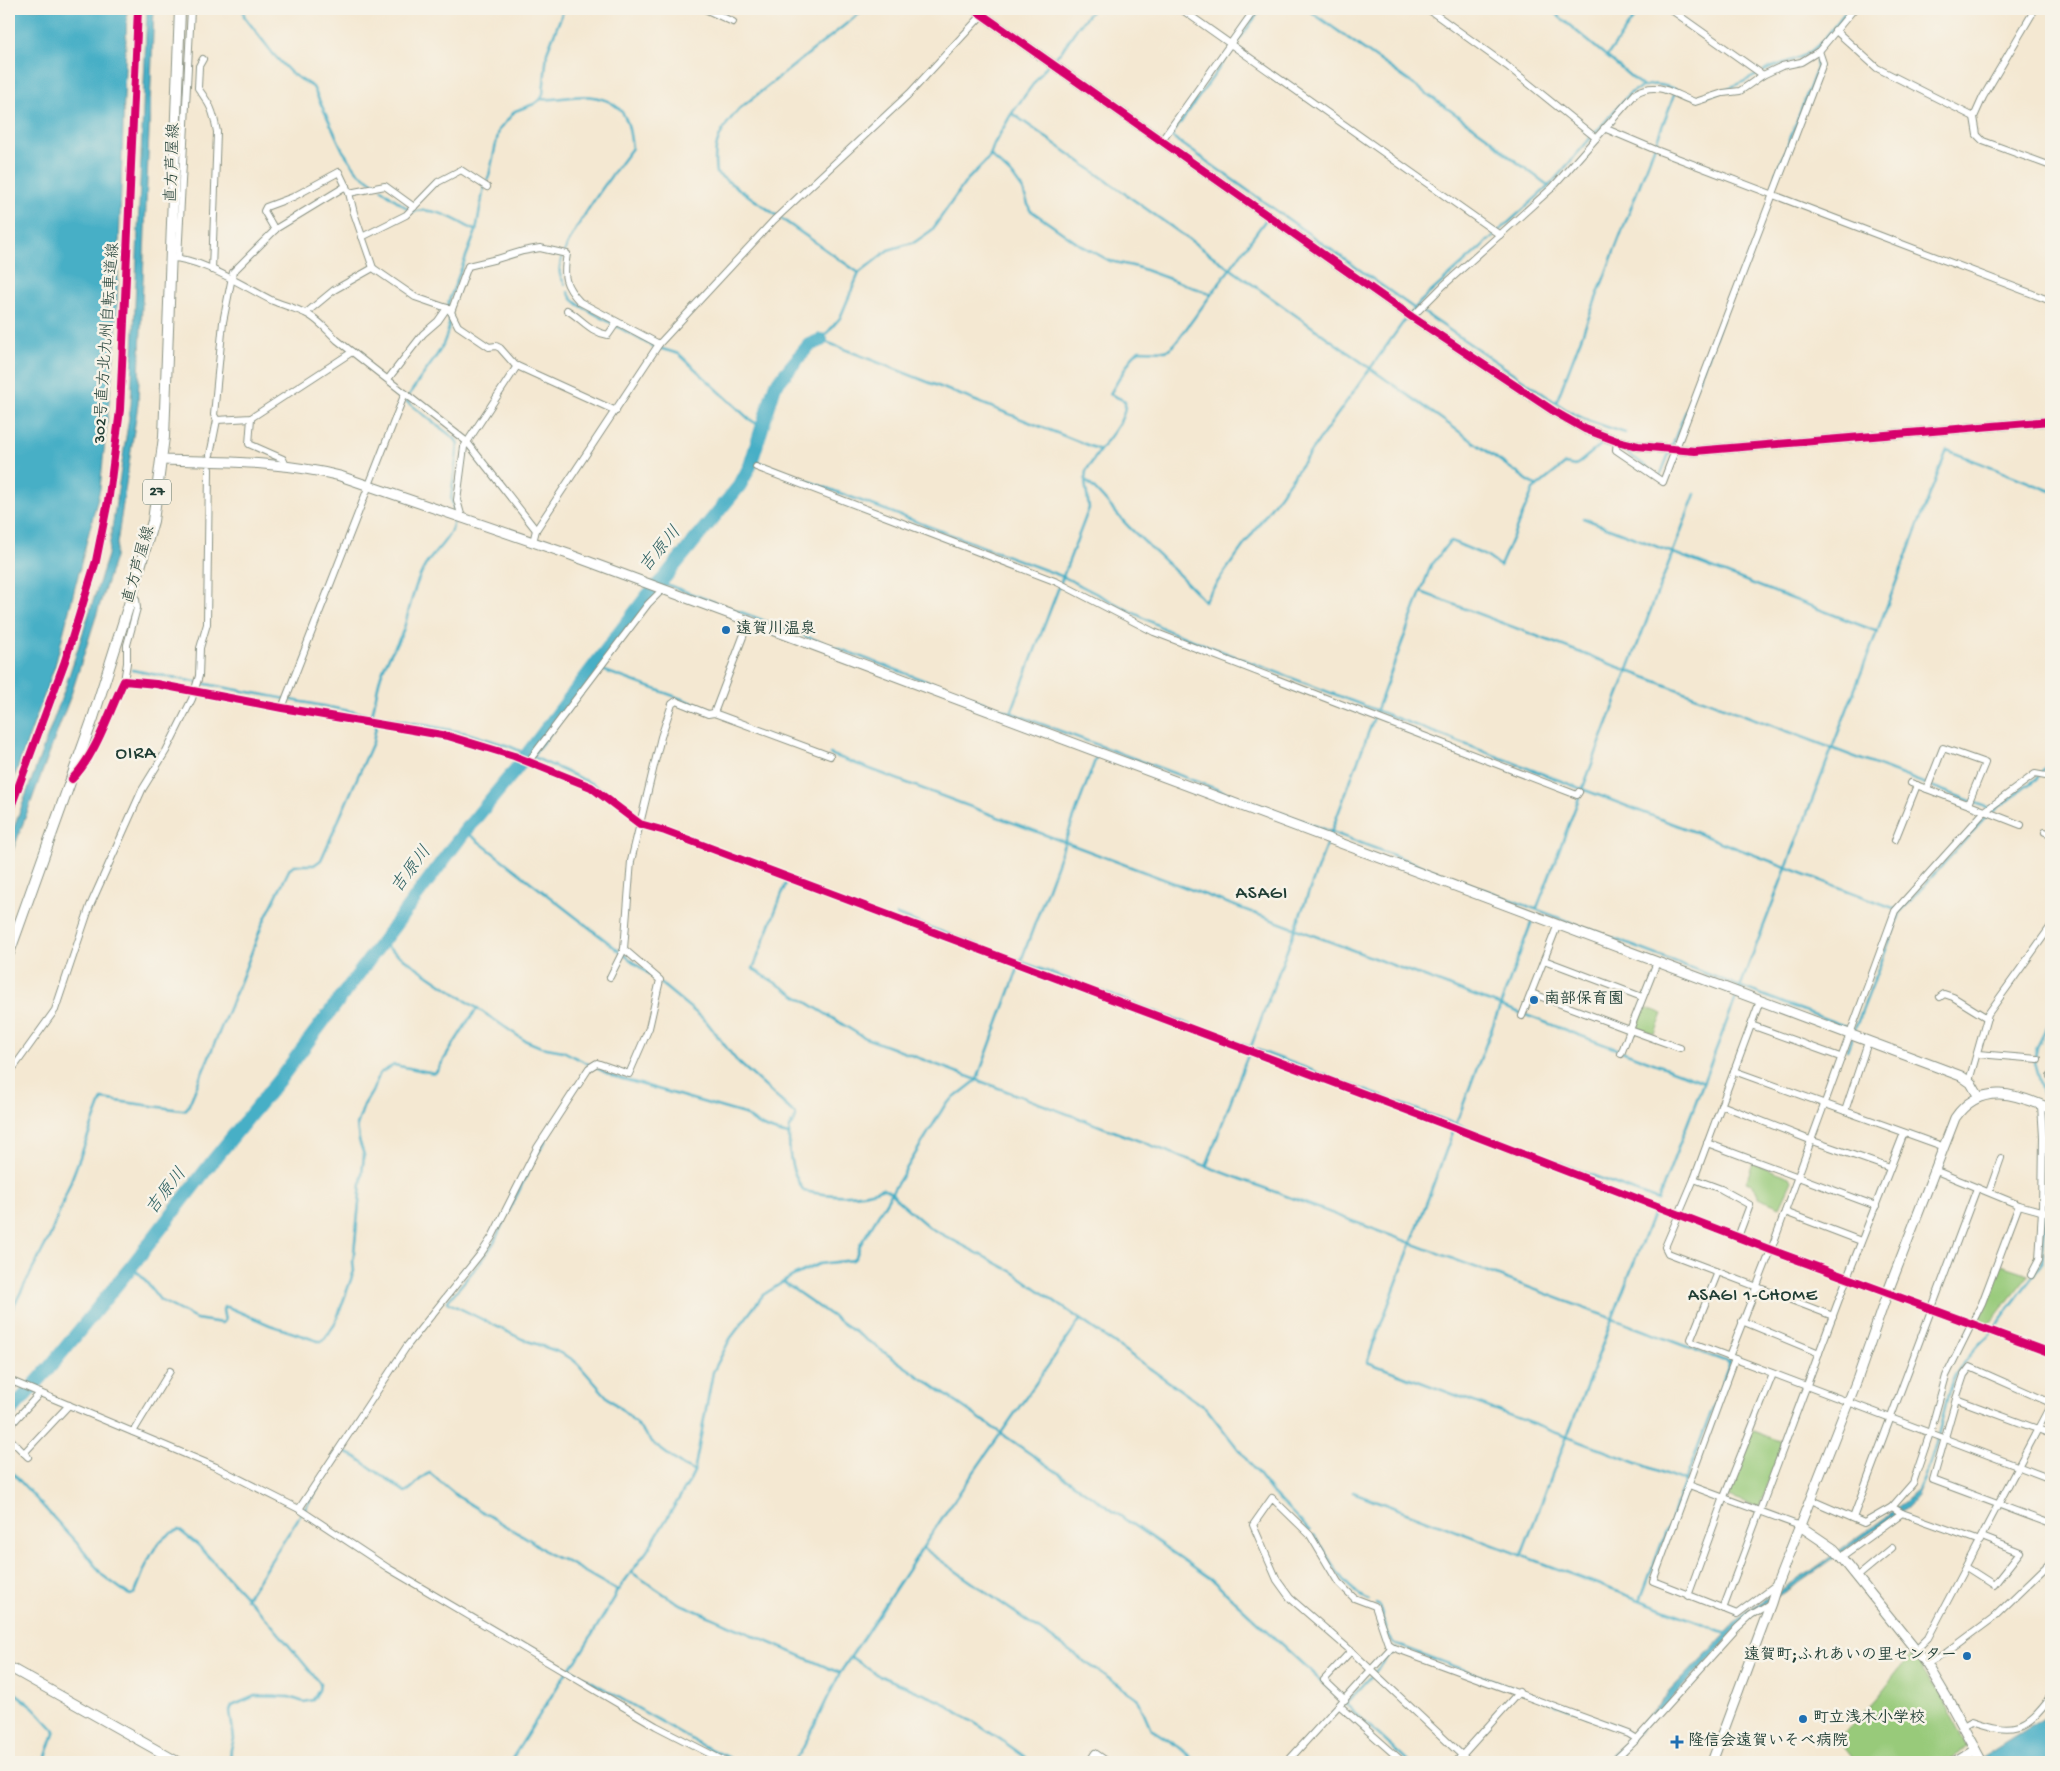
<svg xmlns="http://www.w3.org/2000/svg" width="2060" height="1771" font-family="'Gochi Hand','Klee One',sans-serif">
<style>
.green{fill:#98ca7a;stroke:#5c8457}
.water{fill:#47afc6;stroke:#33767d}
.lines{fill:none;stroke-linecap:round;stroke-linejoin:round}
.stream{stroke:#47afc6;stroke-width:2.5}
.river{stroke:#47afc6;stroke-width:14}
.street-casing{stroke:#8a9283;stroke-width:8}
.secondary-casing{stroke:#8a9283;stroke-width:11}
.primary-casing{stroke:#8a9283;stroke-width:12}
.street{stroke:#fff;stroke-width:6}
.secondary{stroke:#fff;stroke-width:9}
.primary{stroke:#fff;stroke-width:10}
.cycleway-casing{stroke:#f7f3e8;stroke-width:11}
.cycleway{stroke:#d6006c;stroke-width:8}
.poi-dot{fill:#1f6fb2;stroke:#f7f3e8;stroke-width:2}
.labels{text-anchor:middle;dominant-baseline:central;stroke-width:5;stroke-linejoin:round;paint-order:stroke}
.shield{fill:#f7f3e8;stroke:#60746a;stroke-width:1}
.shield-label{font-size:15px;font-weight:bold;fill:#1f3d34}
.street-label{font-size:16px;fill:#1f3d34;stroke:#f7f3e8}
.poi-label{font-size:16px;font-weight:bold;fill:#1f3d34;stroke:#f7f3e8;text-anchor:start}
.water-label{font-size:18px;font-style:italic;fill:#2b5f60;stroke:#f7f3e8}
.neighbourhood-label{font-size:18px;letter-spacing:1px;fill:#1f3d34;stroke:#f7f3e8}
.quarter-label{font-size:19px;letter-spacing:1px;fill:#1f3d34;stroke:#f7f3e8}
</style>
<rect width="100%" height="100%" fill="#f7f3e8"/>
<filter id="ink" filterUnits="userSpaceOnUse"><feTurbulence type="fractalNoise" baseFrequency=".02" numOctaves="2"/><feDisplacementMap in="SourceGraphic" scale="10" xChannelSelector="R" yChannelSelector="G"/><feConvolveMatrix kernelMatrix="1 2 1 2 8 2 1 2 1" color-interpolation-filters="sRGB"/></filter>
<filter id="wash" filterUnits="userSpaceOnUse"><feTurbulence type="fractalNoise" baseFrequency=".0096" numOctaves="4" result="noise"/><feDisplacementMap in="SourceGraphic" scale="20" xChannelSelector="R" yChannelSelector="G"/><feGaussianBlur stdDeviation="1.12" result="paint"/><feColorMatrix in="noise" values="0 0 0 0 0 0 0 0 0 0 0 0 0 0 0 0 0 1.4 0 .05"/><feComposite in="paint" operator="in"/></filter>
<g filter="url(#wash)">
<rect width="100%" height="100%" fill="#f4e8d2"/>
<g class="green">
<polygon points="1643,1006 1663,1014 1655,1034 1635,1027"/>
<polygon points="1753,1163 1790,1177 1792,1181 1780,1207 1758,1198 1758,1195 1753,1184 1746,1182"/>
<polygon points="2002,1265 2029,1274 1987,1327 1976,1323"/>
<polygon points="1753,1431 1783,1442 1759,1508 1729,1497"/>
<polygon points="1912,1653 1944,1702 1968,1747 1944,1762 1855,1762 1838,1741 1878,1696"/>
</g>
<g class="water">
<polygon points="9,9 127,9 116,335 100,489 55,666 9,791"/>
<polygon points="147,9 154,9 138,404 115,557 71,695 9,861 9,841 64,691 108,555 131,404"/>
<polygon points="1920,1489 1917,1496 1906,1508 1799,1583 1757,1609 1611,1762 1603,1762 1628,1740 1643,1720 1748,1610 1808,1573 1889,1515 1916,1491"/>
<polygon points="2051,1714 2051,1762 1975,1762"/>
</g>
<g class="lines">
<g class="stream">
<polyline points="244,9 244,16 274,55 292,74 313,87 343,151 358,172 376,185"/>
<polyline points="1261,9 1171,136 1415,309"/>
<polyline points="1307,9 1492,140 1506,154 1549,186"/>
<polyline points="1550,9 1642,86"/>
<polyline points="1607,56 1640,9"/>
<polyline points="1052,60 1061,52 1077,28 1093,9"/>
<path d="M1048 64 1012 113 994 144 989 158 967 180 932 230 915 242 888 250 859 273 840 318 821 340 1100 450 1086 471 1085 480C1103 495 1116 515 1133 531 1157 554 1182 576 1204 601L1407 317"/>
<path d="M1764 71C1777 64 1797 60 1808 53 1824 43 1836 23 1848 9"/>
<path d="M541 99C551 100 560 98 571 97 594 94 621 99 628 125 630 132 631 140 632 148 616 169 554 250 560 274 560 277 563 281 565 284"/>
<polyline points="1013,114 1537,487"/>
<polyline points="990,155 1013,176 1023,190 1030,210 1077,243 1110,261 1137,267 1211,294"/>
<polyline points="1774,181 1817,68 1816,55"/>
<path d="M381 189 412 212C436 206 455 220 476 231"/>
<path d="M859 273 716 173C712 145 720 130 739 109L865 9"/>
<polyline points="568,292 572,299 579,305 652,346 679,354 749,419 762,427"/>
<polyline points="448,308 448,303 476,231 484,187 489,176 499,130 515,111 534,104 541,99 543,94 547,52 564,9"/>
<polyline points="1420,310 1570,412 1589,421 1625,433"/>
<path d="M449 313C453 348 420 372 406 401L455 439 458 444 451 498 454 511"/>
<path d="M1411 313 1420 302 1549 186 1629 94C1647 82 1659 82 1679 91 1684 93 1689 96 1694 97 1710 98 1744 82 1759 74"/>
<polyline points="1556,403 1675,93"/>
<path d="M1100 450C1110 436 1127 419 1125 401L1110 394 1132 357 1139 350 1166 351 1175 344 1267 218"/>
<polyline points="752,460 1064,577 1169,631 1901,911"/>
<polyline points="1660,476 1722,320"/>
<polyline points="1583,518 1878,632"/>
<polyline points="660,582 1340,835 1855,1030"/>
<polyline points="1421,592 1989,808"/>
<polyline points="594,667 715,711"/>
<polyline points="132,670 467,733 509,746 593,784 612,795 638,817 664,828"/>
<polyline points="1011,713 1089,508 1085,482"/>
<path d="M372 715C376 700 377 683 383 670 388 655 399 643 404 628 410 607 414 585 425 566 435 550 454 537 454 517"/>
<polyline points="830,754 1704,1082"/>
<polyline points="465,831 654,978"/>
<polyline points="788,878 753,969 863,1037 1730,1363"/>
<polyline points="1537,908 1695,494"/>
<polyline points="897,915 1658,1200"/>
<path d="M381 943 524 1040 541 1047 563 1051 612 1076 744 1114C758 1126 771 1131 789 1135 789 1157 791 1172 804 1191 827 1196 861 1198 883 1188L892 1193 896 1199 930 1228 1013 1272 1206 1408 1272 1492 1310 1531"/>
<polyline points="1021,961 1097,755"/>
<polyline points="660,983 706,1021 736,1060 795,1114 796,1117 790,1127 789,1135"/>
<polyline points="1739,990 1947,450 2051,491"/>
<polyline points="1855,1029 1901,911 1987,816 2036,779 2051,760"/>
<polyline points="1847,1050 1852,1037"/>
<polyline points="2045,1103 2034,1063 2037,1047 2051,1019"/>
<polyline points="1456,1124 1533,918"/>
<polyline points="1454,1129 1367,1362 1685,1481"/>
<polyline points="538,1153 546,1140"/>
<polyline points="533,1162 494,1242 484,1258 447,1302 522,1339 556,1351 572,1359 578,1364 608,1398 629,1416 655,1445 683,1466 693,1471"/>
<path d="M1206 1167 1431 565C1440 558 1443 546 1451 541L1486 556 1500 566 1533 490 1565 464 1575 466 1602 444 1620 448 1653 471"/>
<polyline points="1658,1200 1737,995"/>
<polyline points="131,1267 141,1275 160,1300 196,1319 222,1323 225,1321 223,1310 224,1307 228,1307 270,1325 318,1341 323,1341 335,1324 354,1271 353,1262 364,1155 359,1140 357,1125 364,1105 372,1092 380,1073 394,1065 434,1073 437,1071 468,1021 478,1008"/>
<polyline points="783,1282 1211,1579 1408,1762"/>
<polyline points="9,1315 50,1236 102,1099 181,1110 185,1110 188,1107 241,980 262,925 290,868 294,865 314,865 321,860 373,742 378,716"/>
<path d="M9 1469 85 1552 102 1575 128 1594 131 1595 135 1593C145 1570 152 1537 179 1530L198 1545 271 1624 320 1683 319 1690 313 1700 304 1702 289 1697 255 1696 232 1706 230 1711 234 1739 231 1749 230 1762"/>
<polyline points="1353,1492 1727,1633"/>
<path d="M1916 1493C1931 1468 1937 1439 1944 1412 1946 1402 1948 1390 1952 1381 1958 1368 1977 1345 1988 1336L2042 1264 2045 1218 2047 1111"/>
<path d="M1314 1535C1333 1562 1338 1584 1369 1600"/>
<polyline points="923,1548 1138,1699 1151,1729 1179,1747 1196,1762"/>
<polyline points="1521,1556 1655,1208"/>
<polyline points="631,1572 676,1602 840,1673"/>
<polyline points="1641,1598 1732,1357"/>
<path d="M246 1599 340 1454 344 1452 356 1457 405 1492C415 1489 419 1476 430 1473L457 1496 517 1533C535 1539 545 1557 564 1560L618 1591"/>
<path d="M1376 1604 1379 1606C1384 1618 1385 1637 1395 1644L1618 1727"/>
<polyline points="851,1657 876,1674 940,1701 1000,1739 1032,1762"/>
<polyline points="570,1669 703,1746 739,1762"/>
<polyline points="9,1688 33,1707 55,1731 44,1762"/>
<polyline points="1345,1705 1396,1649"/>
<polyline points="510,1762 569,1668 576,1661 615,1597 615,1594 647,1551 689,1482 694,1472 713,1372 730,1339 763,1295 791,1277 819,1264 853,1260 856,1257 860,1245 945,1105 977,1080 1019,966"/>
<polyline points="793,1762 801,1752 840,1673 948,1509 1080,1320"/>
</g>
<polyline class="river" points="9,1413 45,1373 131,1267 212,1162 283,1075 465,831 516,769 648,595 665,577 740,485 750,466 775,386 809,345 821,340"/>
</g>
</g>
<g filter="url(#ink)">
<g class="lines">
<g class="street-casing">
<g id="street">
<polyline points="705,9 733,22"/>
<polyline points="1181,9 1500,235"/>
<polyline points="1428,9 1507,66 1596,138"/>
<polyline points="1670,9 1763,75"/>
<polyline points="2035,9 1983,97 1974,117 1977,135 1983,141 2051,166"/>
<polyline points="1835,30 1877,68 1974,117"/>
<path d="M203 59 199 66 198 88C211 106 213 110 217 132L212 270"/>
<polyline points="1604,128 1656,150 2051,301"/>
<polyline points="1162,140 1255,9"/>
<polyline points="349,193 385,186 414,207"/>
<polyline points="275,230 264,211 266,207 293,197 339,172 349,193 354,213 373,268"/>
<polyline points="362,237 406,215 438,182 461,170 487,187"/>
<path d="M170 258C202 258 244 287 273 301 283 305 295 308 305 313 317 318 328 331 337 340L467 442 536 530"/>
<polyline points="178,258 191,9"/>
<path d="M567 310C582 319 590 332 608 335L617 322"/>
<polyline points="451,312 458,326 489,347 496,346 500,348 515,365 616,411"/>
<path d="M306 313 334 290 373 268 415 297 447 308 451 312 468 266 497 259 523 251 540 248 567 254C563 276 564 285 580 302L659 344"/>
<path d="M1412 317 1444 285 1553 187 1636 93C1658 80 1674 95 1695 102L1723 93 1740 91 1763 75 1782 66 1801 62 1819 51 1854 9"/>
<polyline points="388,379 423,334 438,321 447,308"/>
<polyline points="251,418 249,444 283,459 286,466"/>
<polyline points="217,420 251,418 352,352"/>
<polyline points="1617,441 1616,450 1663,482 1823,63 1819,51"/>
<polyline points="210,455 217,420 214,415 223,322 233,272 277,228 346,186"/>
<polyline points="756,467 1057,582 1154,632 1577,795 1579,792"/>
<polyline points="462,518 457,500 464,447 517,366"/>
<polyline points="533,542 536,530 659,344 774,220 910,93 983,14"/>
<polyline points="124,681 127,663 127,645 137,608 136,599 132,595"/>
<polyline points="282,708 405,393"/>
<polyline points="714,713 749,621"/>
<polyline points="528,762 648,604 662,590"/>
<path d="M75 776C94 757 111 707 124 681L156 684 282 708 448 736 514 756 591 787 640 824 665 831 1452 1127 1771 1250 2051 1353"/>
<polyline points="1911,783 1985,811 2035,774 2051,777"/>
<polyline points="1927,789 1943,748 1985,763 1968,804"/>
<polyline points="2045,832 2051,834"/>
<polyline points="1895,840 1917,785"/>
<polyline points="1558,924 1531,993 1630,1030 1657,962"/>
<polyline points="1544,960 1642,997"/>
<polyline points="610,977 624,949 631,861 661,737 672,704 676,701 708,714 714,713 830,756"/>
<polyline points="1940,997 1944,994 1953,997 1987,1018"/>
<polyline points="1760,1001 1694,1179 1665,1247 1668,1253 1718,1272 1691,1339 1693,1343 2051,1479"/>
<polyline points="1522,1016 1531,993"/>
<polyline points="1751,1025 1840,1057"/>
<polyline points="1621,1054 1630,1030 1680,1048"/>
<polyline points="1978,1054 2038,1059"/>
<polyline points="9,1066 14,1067 55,1010 90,906 142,790 166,751 192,699 199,676 200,648 207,624 209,469"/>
<polyline points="1734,1071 1942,1146"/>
<polyline points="2050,1076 2051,1076"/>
<polyline points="1969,1081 1988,1014 2051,926"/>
<polyline points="1721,1105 1810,1140 1890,1168"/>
<polyline points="1845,1111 1868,1042"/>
<polyline points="1707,1143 1876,1206"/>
<polyline points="1934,1170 2019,1205 2051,1214"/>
<polyline points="1694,1179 1721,1189 1750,1205 1738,1237"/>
<polyline points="1989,1192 2001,1158"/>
<polyline points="1785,1212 1861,1241"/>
<polyline points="1718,1272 1833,1316"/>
<polyline points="2031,1275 2039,1260 2042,1210 2043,1137 2041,1105"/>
<polyline points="1742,1321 1819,1353"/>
<polyline points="1729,1357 1771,1250 1895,911 1985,811 2021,825"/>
<polyline points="1735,1359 1653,1581 1737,1614 1777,1584"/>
<polyline points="9,1380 216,1467 299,1509 388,1568 656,1726 726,1762"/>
<polyline points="1956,1399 1933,1480 2051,1524"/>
<polyline points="2051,1403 1970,1367 1964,1375 1956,1399 2051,1434"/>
<polyline points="9,1427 40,1393"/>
<polyline points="133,1432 170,1371"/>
<polyline points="9,1438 28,1457"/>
<polyline points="24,1453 69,1405"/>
<polyline points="1689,1485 1800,1526"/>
<polyline points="1811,1500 1864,1523 1892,1507"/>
<polyline points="299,1509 407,1346 482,1252 492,1237 537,1148 589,1068 597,1063 629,1074 649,1028 660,980 624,949"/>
<polyline points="1902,1513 1980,1541"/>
<polyline points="1853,1518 1977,1188"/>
<polyline points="1841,1557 1902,1513 1892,1507 1913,1483 1930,1433 1946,1376 1982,1303 2019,1205"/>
<polyline points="1966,1567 1994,1585 2020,1552 1982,1537"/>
<polyline points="1857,1577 1892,1548"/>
<polyline points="1688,1596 1724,1497 1773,1374"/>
<polyline points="1723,1609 1847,1278 1904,1133"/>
<polyline points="1916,1650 1928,1638 2051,1404"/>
<polyline points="1927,1664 1946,1653 1993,1618 2051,1562"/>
<polyline points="1345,1700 1324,1680 1351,1651"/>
<polyline points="1340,1706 1403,1762"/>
<path d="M1963 1726 1972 1721C2013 1735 2025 1732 2051 1697"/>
<polyline points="1089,1762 1095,1753 1108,1762"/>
<polyline points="1287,1762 1392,1647"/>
<polyline points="1456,1762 1519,1692"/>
<polyline points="1469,1762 1351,1651 1290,1598 1277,1580 1253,1525 1272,1498 1310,1535 1338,1582 1354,1598 1375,1606 1388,1644 1392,1647 1629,1734 1637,1739"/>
<polyline points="1613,1762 1637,1739 1737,1628 1751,1615 1771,1603"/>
</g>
</g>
<g class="secondary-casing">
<g id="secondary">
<polyline points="974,9 1412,317 1555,412 1585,429 1617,441 1638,446 1695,451 2051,421"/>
<path d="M163 460C222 462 282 461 340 476L568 554 738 617 1961 1076 1971 1083 1979 1097"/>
<polyline points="1800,1526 1834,1549 1841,1557 1927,1664 1946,1696 1982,1762"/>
<polyline points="9,1667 178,1762"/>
<path d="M1712 1762 1771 1603 1777 1584 1857 1380 1887 1294 1955 1118C1980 1081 2017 1094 2051 1109"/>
<polyline points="1954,1762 1975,1749"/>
</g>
</g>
<g class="primary-casing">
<polyline id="primary" points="9,953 93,718 132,595 153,521 164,437 180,9"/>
</g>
<use href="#street" class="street"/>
<use href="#secondary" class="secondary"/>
<use href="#primary" class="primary"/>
<g class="cycleway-casing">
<g id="cycleway">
<polyline points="974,9 1412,317 1555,412 1585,429 1617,441 1638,446 1695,451 2051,421"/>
<path d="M72 779C96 755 109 712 124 681L156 684 282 708 448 736 514 756 591 787 640 824 665 831 1452 1127 1771 1250 2051 1353"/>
<polyline points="9,812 65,661 96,561 109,496 120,410 138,9"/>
</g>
</g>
<use href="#cycleway" class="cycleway"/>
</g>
</g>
<g class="poi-dot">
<circle cx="726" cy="630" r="5"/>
<circle cx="1534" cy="1000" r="5"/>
<circle cx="1967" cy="1656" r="5"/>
<circle cx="1803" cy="1719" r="5"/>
<path d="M1674.5 1734.5h5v5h5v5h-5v5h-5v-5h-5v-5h5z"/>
</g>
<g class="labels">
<rect class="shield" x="143" y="479.5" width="28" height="25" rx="4"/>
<g class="shield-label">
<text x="157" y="492">27</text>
</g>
<g class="street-label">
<text transform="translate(174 163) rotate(-88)">直方芦屋線</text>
<text transform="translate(108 343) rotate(-86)">302号直方北九州自転車道線</text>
<text transform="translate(140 565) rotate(-74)">直方芦屋線</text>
</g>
<g class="poi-label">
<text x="736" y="630">遠賀川温泉</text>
<text x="1544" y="1000">南部保育園</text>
<text x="1957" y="1656" text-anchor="end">遠賀町;ふれあいの里センター</text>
<text x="1813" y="1719">町立浅木小学校</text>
<text x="1688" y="1742">隆信会遠賀いそべ病院</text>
</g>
<g class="water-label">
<text transform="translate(661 550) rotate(-50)">吉原川</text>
<text transform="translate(412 870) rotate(-53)">吉原川</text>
<text transform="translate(167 1192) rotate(-52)">吉原川</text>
</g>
<g class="neighbourhood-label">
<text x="1753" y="1296">ASAGI 1-CHOME</text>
</g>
<g class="quarter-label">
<text x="136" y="754">OIRA</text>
<text x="1262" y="894">ASAGI</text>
</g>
</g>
<rect width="2060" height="1771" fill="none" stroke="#f7f3e8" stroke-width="30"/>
</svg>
